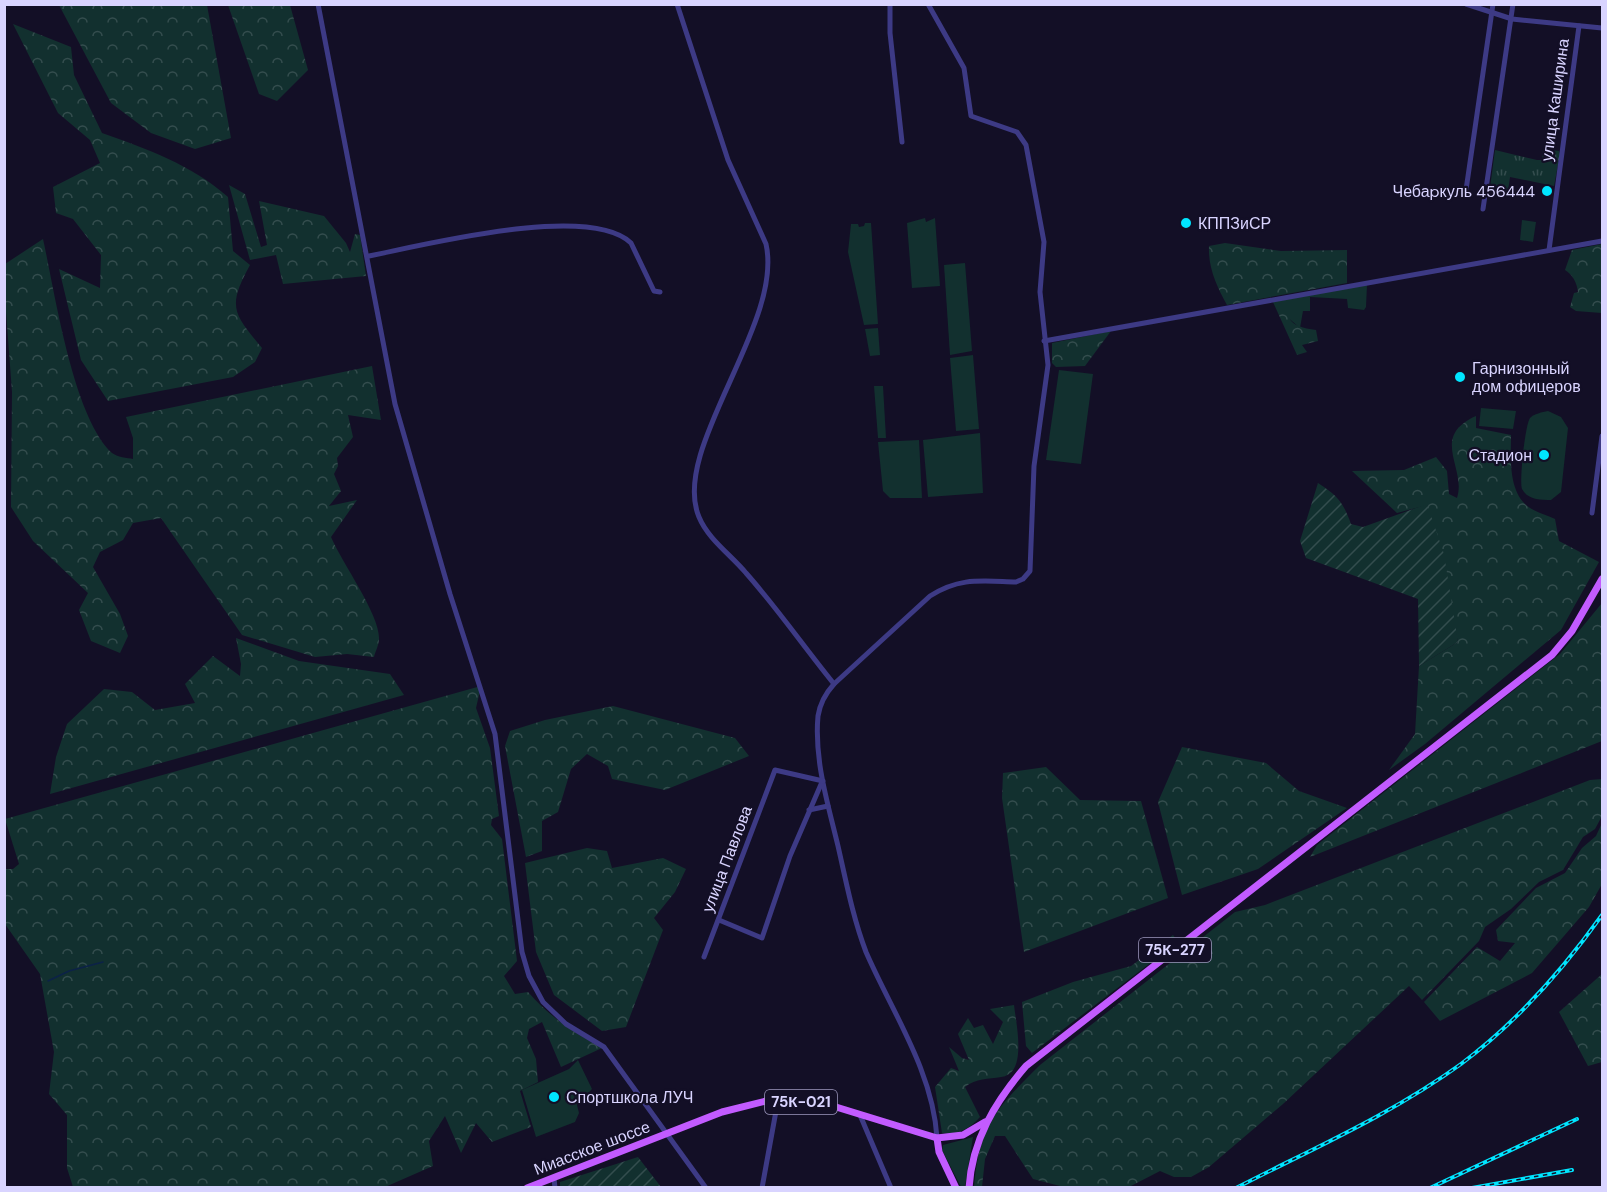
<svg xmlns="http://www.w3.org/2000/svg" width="1607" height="1192" font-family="'DM Sans',sans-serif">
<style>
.grass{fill:#12302f}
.forest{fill:url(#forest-crowns)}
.park{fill:url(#park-tufts)}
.garden{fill:url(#garden-furrows)}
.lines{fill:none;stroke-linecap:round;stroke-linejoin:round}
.stream{stroke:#0c2248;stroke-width:1.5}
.minor{stroke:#3d3a85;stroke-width:5}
.major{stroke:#c25bff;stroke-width:7}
.rail-casing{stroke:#00e5ff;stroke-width:4}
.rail{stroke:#130f26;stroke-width:1.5;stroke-dasharray:4.5;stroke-linecap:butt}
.poi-dot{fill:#00e5ff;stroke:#130f26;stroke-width:2}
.labels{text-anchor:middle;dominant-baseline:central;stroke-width:4.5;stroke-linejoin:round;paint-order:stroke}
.shield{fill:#130f26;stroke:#9e99be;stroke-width:1.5}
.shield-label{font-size:15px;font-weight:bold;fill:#d9d4ff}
.street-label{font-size:16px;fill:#d9d4ff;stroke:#130f26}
.poi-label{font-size:16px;fill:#d9d4ff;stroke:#130f26;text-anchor:start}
</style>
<defs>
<pattern id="forest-crowns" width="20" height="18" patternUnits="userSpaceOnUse" patternTransform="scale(1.5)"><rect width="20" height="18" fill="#12302f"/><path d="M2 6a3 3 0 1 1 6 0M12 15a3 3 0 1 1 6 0" fill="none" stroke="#344d4e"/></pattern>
<pattern id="park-tufts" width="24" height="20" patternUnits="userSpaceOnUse" patternTransform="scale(1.5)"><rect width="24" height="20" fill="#12302f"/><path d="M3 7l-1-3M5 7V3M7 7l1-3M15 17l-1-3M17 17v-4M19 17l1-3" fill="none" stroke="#344d4e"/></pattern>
<pattern id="garden-furrows" width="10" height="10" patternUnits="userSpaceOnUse" patternTransform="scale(1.5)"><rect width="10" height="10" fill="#12302f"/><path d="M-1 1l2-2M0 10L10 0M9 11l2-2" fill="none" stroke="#344d4e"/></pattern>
</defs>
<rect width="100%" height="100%" fill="#130f26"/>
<g class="grass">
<polygon points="925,218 926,222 935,218 940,286 912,288 907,223"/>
<polygon points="1522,220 1536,222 1533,242 1520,240"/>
<polygon points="865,223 871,223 878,324 864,325 848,252 851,224 858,224 859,227 864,226"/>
<polygon points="965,263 972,351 950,355 944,265"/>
<polygon points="1367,285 1366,307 1364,310 1348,308 1347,299 1310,297 1310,311 1303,311 1300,328 1286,316 1278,301"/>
<polygon points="878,328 880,355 870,356 865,329"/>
<polygon points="973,355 979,429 956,431 950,358"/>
<polygon points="1059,370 1093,374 1081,464 1046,460"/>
<polygon points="874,386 883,386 886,438 878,438"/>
<polygon points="1481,408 1516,411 1513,429 1479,426"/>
<path d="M1548 411 1561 417 1568 428 1561 492 1551 500C1540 500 1528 500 1522 489 1519 482 1525 425 1530 418 1534 414 1542 412 1548 411Z"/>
<polygon points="980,433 983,493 928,497 923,440"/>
<polygon points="919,440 922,498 890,498 883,491 878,442"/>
<polygon points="578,1060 592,1089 577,1105 579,1113 575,1122 536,1137 522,1090 569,1069"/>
<polygon points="973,1137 965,1187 961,1187 942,1150 943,1145"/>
</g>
<g class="forest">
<polygon points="59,5 207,5 231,138 195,149 151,133 111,103"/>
<polygon points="228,5 290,5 308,70 277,101 259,94"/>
<path d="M13 24 71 47 74 75 102 133C147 149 192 165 228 197L233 251 250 265C227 307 233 313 262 348L255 362 233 377 108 401 81 360 59 269 100 288 101 255 73 219 56 213 53 187 100 163 90 140 58 113Z"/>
<polygon points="229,185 245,194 261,247 267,245 259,201 324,216 346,243 350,252 355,234 360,235 366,276 283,284 276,255 250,260"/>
<path d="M43 239C55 293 73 417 112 453 117 457 127 458 133 459V438L126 417 372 366 381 420 348 415 353 437 337 458 338 466 334 474 341 491 329 506 357 500 331 537C342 563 380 615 379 639 379 645 375 652 374 657L347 654 315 657 242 635 161 518 133 523 123 540 100 552 93 567 120 614 128 636 120 653 91 641 79 610 88 593 33 541 11 507 12 392 5 298V264Z"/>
<path d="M1225 243 1281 251 1347 250V283L1227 305C1217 287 1208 268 1209 246Z"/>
<path d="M1602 244V313L1576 311 1570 307 1574 293 1578 292C1577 283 1573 275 1565 270L1572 250Z"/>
<path d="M1278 301C1293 321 1287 326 1316 330L1318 341 1302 345 1307 352 1297 355 1273 302Z"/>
<polygon points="1111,331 1085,366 1056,367 1052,363 1052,343"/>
<path d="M1476 416V428L1511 435C1511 456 1508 487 1525 504 1532 511 1546 515 1555 519L1559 541 1599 562 1561 630 1425 744 1389 770 1415 734 1419 666 1458 642 1427 505 1397 513 1352 471 1404 470 1436 457 1447 471 1449 494 1457 498C1467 468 1429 437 1476 416Z"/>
<polygon points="1602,603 1602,741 1310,857 1317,845 1560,654"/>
<polygon points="236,638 299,661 390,674 404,695 50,794 56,757 67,724 104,689 132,692 155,710 195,703 185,684 213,656 240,676 241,664"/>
<path d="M481 686 476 708 490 748 499 816 492 819 491 825 502 839 517 961 504 976 515 994 528 992C550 1017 573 1032 602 1048L561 1067 542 1022 529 1029 527 1038 536 1059 538 1082 520 1091 531 1127 492 1142 476 1123 461 1153 445 1116 429 1141 433 1166 385 1187H73L67 1168V1115L49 1094 54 1052 40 974 5 924 4 869H13L19 864 5 819Z"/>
<polygon points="613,706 735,738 749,756 665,790 612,779 608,766 587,754 571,769 558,812 542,821 542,851 526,857 505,746 510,731 545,720"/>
<polygon points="1182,747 1266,763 1299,791 1347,808 1258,869 1182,895 1158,802"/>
<polygon points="1046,767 1080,800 1141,801 1168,898 1024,952 1002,798 1003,773"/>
<path d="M1602 779V816L1595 829 1583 837 1563 870 1539 882 1511 909 1485 927 1479 941 1422 1000 1409 986 1283 1104 1209 1167 1191 1177H1174L1160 1171 1129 1187H1064L1033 1179 1005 1136H995L985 1159 982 1187 974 1188C979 1124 997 1108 1040 1065L1235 912 1265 905 1590 780Z"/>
<polygon points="1602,823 1602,884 1589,907 1532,973 1440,1021 1424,1002 1477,947 1500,961 1515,943 1498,941 1496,930 1536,888 1565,873 1582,848 1596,836"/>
<polygon points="587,848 607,851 612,868 663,858 686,869 675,892 654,918 663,930 626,1027 602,1031 554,995 536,952 525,863"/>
<polygon points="1173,935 1178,942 1032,1053 1026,1046 1022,1002 1073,982 1131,966"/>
<polygon points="1602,974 1602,1062 1588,1066 1559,1012"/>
<path d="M1014 1005C1016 1024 1028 1074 1001 1077 988 1079 976 1078 965 1087L980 1117C969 1129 959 1135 942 1133L935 1087 951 1068 959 1071 949 1047 962 1058 969 1060 958 1034 968 1018 974 1028 983 1025 993 1044 1003 1022 990 1009Z"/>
</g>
<polygon class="park" points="1543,149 1559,151 1560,154 1554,186 1510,177 1508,191 1490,188 1495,150 1537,160 1542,160"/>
<g class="garden">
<path d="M1318 483C1338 496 1343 502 1351 524L1363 527 1427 504 1444 554 1458 642 1419 666 1418 599 1306 558 1300 541Z"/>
<polygon points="638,1157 661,1187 560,1187 560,1182"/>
</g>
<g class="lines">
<polyline class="stream" points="48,981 69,971 103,962"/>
<g class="minor">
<polyline points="318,4 395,404 450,594 495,734 522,952 529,976 543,1002 566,1024 604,1047 706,1188"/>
<path d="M677 4 728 160 766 244C784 324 670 449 699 517 708 539 731 555 746 573 777 608 804 647 834 684"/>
<polyline points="890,4 890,33 902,142"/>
<path d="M928 4 964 68 971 116 1017 132 1026 145 1044 242 1040 292 1048 365 1034 466 1030 571 1023 579 1016 582C981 581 960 577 930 596L834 684C825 694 820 703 818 716 814 760 828 804 838 846 846 881 853 918 866 952 892 1012 933 1071 937 1138"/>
<polyline points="1466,4 1512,19 1602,28"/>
<polyline points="1466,190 1493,4"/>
<polyline points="1483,209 1513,4"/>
<polyline points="1549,250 1579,26"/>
<path d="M369 256C424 245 589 203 631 243L654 291 660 292"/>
<polyline points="1044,341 1602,241"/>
<polyline points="1592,513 1602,436"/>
<polyline points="809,810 828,806"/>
<polyline points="719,920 762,938 790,856 822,782"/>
<polyline points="704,957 775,770 823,781"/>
<polyline points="860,1115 891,1188"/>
<polyline points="554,1178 555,1188"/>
<polyline points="762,1188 778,1100"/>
</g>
<g class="major">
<polyline points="937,1138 939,1152 956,1188"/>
<polyline points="527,1188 722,1112 766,1101 823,1103 937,1138 963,1135 985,1122"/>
<path d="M969 1188C972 1140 995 1102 1026 1066L1552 655 1572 631 1602 579"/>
</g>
<g class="rail-casing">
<g id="rail">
<path d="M1236 1188C1312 1149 1392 1114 1461 1064 1517 1022 1562 971 1602 915"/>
<polyline points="1430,1188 1577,1119"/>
<polyline points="1472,1188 1572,1170"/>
</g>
</g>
<use href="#rail" class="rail"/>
</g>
<g class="poi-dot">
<circle cx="1547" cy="191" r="6"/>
<circle cx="1186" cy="223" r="6"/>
<circle cx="1460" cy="377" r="6"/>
<circle cx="1544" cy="455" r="6"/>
<circle cx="554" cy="1097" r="6"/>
</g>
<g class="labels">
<g class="shield">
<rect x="1139" y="938" width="72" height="24" rx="4.5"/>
<rect x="765" y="1090" width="72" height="24" rx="4.5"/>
</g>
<g class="shield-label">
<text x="1175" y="950">75К-277</text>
<text x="801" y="1102">75К-021</text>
</g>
<g class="street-label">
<text transform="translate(1555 100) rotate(-82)">улица Каширина</text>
<text transform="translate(727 859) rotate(-69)">улица Павлова</text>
<text transform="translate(592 1148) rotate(-21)">Миасское шоссе</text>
</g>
<g class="poi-label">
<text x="1535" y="191" text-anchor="end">Чебаpкуль 456444</text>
<text x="1198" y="223">КППЗиСР</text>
<text x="1472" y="368">Гарнизонный<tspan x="1472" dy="18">дом офицеров</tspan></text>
<text x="1532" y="455" text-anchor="end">Стадион</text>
<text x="566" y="1097">Спортшкола ЛУЧ</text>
</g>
</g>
<rect width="1607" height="1192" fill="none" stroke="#d9d4ff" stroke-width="12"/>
</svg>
